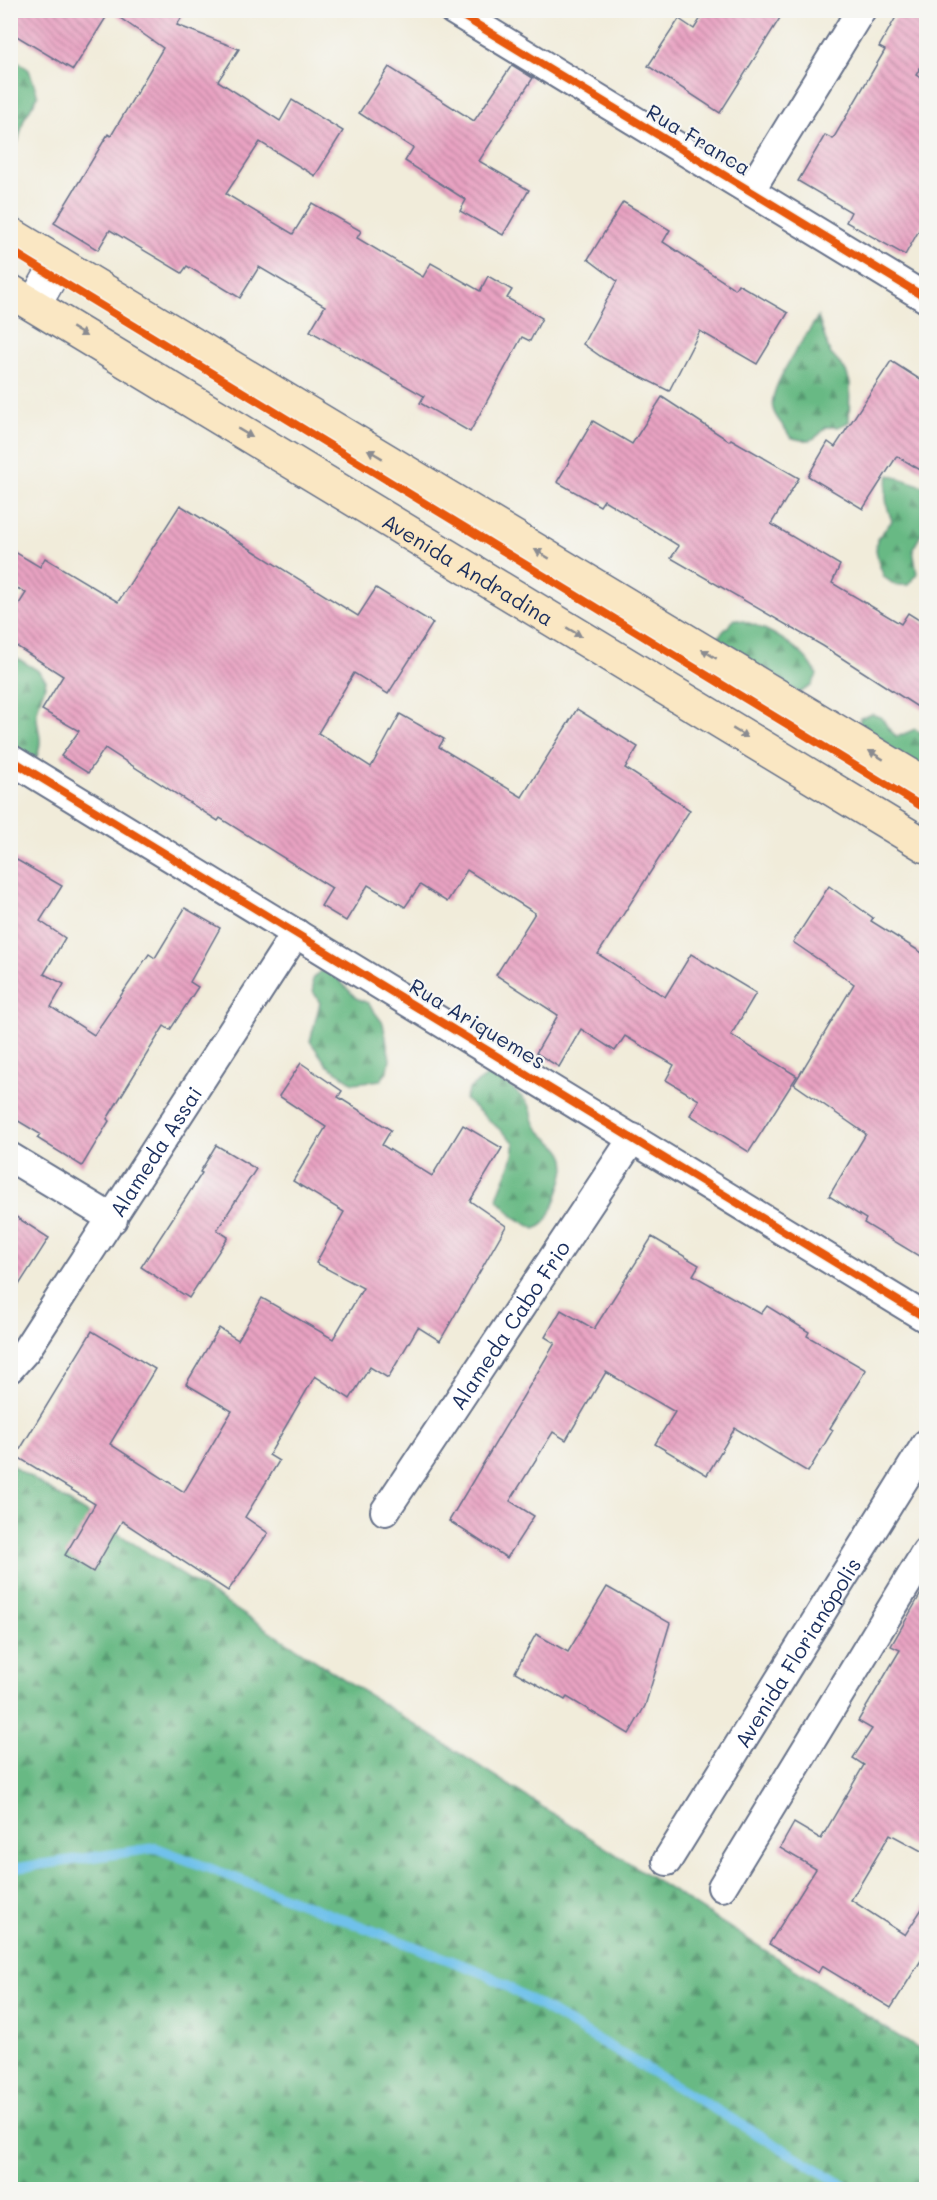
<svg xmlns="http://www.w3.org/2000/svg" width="937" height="2200" font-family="Mali,sans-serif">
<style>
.forest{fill:url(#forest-firs);stroke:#427471;stroke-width:1.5}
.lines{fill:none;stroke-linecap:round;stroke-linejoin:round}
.stream{stroke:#6fc1eb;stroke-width:10}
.building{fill:url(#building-back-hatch)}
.minor-casing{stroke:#667189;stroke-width:32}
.tertiary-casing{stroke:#667189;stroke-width:36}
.secondary-casing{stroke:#667189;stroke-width:36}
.minor{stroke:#fff;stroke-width:28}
.tertiary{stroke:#fff;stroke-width:33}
.secondary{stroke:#fae7c3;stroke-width:33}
.cycleway-casing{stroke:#f6f6f2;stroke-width:11}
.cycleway{stroke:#e8590c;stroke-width:8}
.oneway{fill:#8a8b90}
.labels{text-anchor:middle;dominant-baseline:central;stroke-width:4.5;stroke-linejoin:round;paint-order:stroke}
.street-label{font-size:21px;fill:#1b2f5e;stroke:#f6f6f2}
</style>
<defs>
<pattern id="forest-firs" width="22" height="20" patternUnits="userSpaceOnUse" patternTransform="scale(1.5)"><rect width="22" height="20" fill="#68b984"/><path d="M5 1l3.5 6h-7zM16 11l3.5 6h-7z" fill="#55976f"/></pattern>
<pattern id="building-back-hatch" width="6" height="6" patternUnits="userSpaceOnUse" patternTransform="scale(1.5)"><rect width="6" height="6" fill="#e9a3c2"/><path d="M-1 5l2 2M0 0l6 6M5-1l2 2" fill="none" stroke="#bc85a1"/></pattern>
</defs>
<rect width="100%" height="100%" fill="#f6f6f2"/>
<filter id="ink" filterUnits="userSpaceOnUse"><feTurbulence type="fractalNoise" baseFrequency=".0167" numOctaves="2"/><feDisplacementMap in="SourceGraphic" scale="12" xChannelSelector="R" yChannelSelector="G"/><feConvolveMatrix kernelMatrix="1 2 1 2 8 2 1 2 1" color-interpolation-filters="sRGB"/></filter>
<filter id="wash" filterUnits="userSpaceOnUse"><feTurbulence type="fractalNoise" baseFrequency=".008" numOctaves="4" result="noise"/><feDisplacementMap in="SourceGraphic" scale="24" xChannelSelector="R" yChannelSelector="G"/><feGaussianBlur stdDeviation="1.35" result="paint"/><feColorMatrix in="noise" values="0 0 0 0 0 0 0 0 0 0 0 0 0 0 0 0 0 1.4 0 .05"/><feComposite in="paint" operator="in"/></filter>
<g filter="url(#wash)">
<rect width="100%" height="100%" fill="#f1ecda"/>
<g class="forest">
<polygon points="11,56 29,70 38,96 24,119 18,142 11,154"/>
<path d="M818 317 830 353 846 371 850 383 849 422 838 427H826C814 442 808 443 790 437 785 426 776 420 773 409 767 388 806 336 818 317Z"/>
<path d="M889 475 926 487V526L913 549 917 574 908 585H895L884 577 879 564 876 550 877 539 892 521C886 505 883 492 889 475Z"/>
<path d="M735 619C763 625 806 648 817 675L811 686 799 693 722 648 717 638Z"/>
<path d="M10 654 37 670 46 680C45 691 38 701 37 712 36 730 45 739 36 758H31L11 750Z"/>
<polygon points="872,714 882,718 888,728 897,737 915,729 926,736 926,782 860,729 860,718"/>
<polygon points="320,971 332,972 356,998 368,1003 383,1023 390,1059 388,1070 381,1080 353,1083 327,1065 310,1041 320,1003 313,991 312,979"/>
<path d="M492 1073C505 1082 522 1094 530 1107 534 1117 532 1123 541 1132 549 1141 562 1147 565 1159 568 1170 553 1211 546 1221 544 1224 539 1227 535 1229L514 1217 497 1199C502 1180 516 1160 514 1142L465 1099 470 1088Z"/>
<polygon points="10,1464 926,2054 926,2189 11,2189"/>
</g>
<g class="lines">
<polyline class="stream" points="10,1869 156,1848 486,1974 852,2190"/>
</g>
<g id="blocks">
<g class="building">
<polygon points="10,10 186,10 177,25 239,49 218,81 280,121 292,100 343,131 315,176 260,142 226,194 293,234 312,203 361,231 357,238 423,277 431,263 480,291 488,276 512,290 507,298 542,318 530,341 522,337 470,432 420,403 424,396 310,331 325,306 259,267 240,298 187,266 182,273 110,230 98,250 54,223 108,134 111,136 163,48 110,11 73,70 10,32"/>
<polygon points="706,10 785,10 720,113 648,66 679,19 694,29"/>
<polygon points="900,10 927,10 927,56 916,75 927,82 927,216 905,255 846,222 851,212 798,181 825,135 833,139 885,50 879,47"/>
<polygon points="512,65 533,78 479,161 529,190 503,235 460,211 466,200 405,161 413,148 359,113 389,67 474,121"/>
<polygon points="623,202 670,230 663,242 735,289 738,284 788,313 757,364 700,331 669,391 603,358 583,344 617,281 588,259"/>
<polygon points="891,361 927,384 927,474 897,456 863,509 808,476 828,442 835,447"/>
<polygon points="662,397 729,441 731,439 799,478 771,524 840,565 832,583 901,624 908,613 927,625 927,713 823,646 671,558 679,546 604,500 600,506 557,482 593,421 632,444"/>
<polygon points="180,505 358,616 376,588 433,623 388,694 354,673 318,733 371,767 400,714 444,739 439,747 522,797 577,709 638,747 625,768 690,810 598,954 665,997 691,954 756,993 731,1035 797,1076 749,1152 690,1115 699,1100 666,1080 674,1065 625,1036 615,1051 581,1029 559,1067 536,1053 558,1015 496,975 535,913 467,870 447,902 420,885 405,907 368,885 346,921 321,906 332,888 220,818 218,821 105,748 88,773 61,756 79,731 42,710 63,676 10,642 10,618 26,593 10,584 10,549 40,567 45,558 118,602"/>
<polygon points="10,856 62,886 40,921 65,938 44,974 64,984 51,1007 94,1035 149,954 155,958 185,908 220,928 190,982 198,987 170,1030 164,1026 107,1119 109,1121 82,1166 37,1138 40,1134 10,1116"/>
<polygon points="829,886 873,918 871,921 927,956 927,1261 864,1223 866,1219 829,1196 866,1134 794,1084 854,984 793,942"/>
<polygon points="301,1063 342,1091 338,1097 391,1130 382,1145 432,1176 463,1125 502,1148 470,1201 506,1226 440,1341 418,1327 388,1378 370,1367 350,1399 315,1376 269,1455 279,1461 245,1517 268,1533 228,1591 122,1521 93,1572 65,1555 95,1504 16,1456 92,1331 155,1369 110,1444 184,1492 232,1411 186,1384 219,1328 238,1340 262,1298 333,1339 363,1288 316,1263 344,1212 293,1181 326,1127 279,1096"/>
<polygon points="216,1145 256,1169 217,1230 228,1237 189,1298 141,1267 202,1173 200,1172"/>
<polygon points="10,1213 49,1238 10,1299"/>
<polygon points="652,1237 699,1265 693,1275 761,1314 767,1306 809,1332 807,1336 866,1370 830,1428 833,1430 808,1472 735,1428 707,1475 655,1444 675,1412 606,1372 566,1440 553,1432 510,1501 534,1516 507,1558 449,1521 555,1343 545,1337 561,1310 594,1329"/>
<polygon points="927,1583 927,1854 890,1834 851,1900 905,1935 927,1901 927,1951 891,2008 822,1966 818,1973 769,1944 816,1869 780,1848 794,1823 821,1839 864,1765 853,1758 872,1729 858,1721 900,1650 891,1646"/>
<polygon points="607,1587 670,1623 645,1706 629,1734 567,1697 565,1700 515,1672 536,1634 568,1652"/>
</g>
</g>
</g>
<g filter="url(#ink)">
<use href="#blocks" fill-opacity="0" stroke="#667189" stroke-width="1.5"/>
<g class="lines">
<g class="minor-casing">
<g id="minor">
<polyline points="453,10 926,298"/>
<polyline points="750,191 861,10"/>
<polyline points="10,759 926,1318"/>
<polyline points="10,1157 113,1219"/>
<path id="s1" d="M10 1368 26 1350 296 933"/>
<path id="s2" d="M385 1511 633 1138"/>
<path id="s3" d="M667 1861 926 1444"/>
<polyline points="722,1887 926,1552"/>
</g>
</g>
<g class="tertiary-casing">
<polyline id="tertiary" points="34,305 58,263"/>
</g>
<g class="secondary-casing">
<g id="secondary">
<polyline points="10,234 926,785"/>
<path id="s4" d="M10 291 926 846"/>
</g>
</g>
<use href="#minor" class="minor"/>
<use href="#tertiary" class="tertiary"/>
<use href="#secondary" class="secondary"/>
<g class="cycleway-casing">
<g id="cycleway">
<polyline points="453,10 926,298"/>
<polyline points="10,250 926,809"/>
<polyline points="10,759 926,1318"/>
</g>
</g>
<use href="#cycleway" class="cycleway"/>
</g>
<defs><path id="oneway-solid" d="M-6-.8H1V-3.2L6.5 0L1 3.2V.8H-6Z" transform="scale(1.5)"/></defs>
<g class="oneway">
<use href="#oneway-solid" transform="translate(79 332) rotate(31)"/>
<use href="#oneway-solid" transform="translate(245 433) rotate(31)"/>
<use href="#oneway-solid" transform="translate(375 454) rotate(-149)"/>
<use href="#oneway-solid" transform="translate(542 554) rotate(-149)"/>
<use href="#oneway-solid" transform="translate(574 632) rotate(31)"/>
<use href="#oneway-solid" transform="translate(709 654) rotate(-149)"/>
<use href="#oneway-solid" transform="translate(740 733) rotate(31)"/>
<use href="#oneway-solid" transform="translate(876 755) rotate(-149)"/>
</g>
</g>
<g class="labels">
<g class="street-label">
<text transform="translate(699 139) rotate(31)">Rua Franca</text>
<text stroke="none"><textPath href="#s4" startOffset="536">Avenida Andradina</textPath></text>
<text transform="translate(478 1023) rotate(31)">Rua Ariquemes</text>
<text stroke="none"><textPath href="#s1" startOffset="261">Alameda Assai</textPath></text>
<text stroke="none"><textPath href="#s2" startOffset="224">Alameda Cabo Frio</textPath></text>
<text stroke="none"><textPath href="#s3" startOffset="246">Avenida Florianópolis</textPath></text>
</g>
</g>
<rect width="937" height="2200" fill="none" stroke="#f6f6f2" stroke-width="36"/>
</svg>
